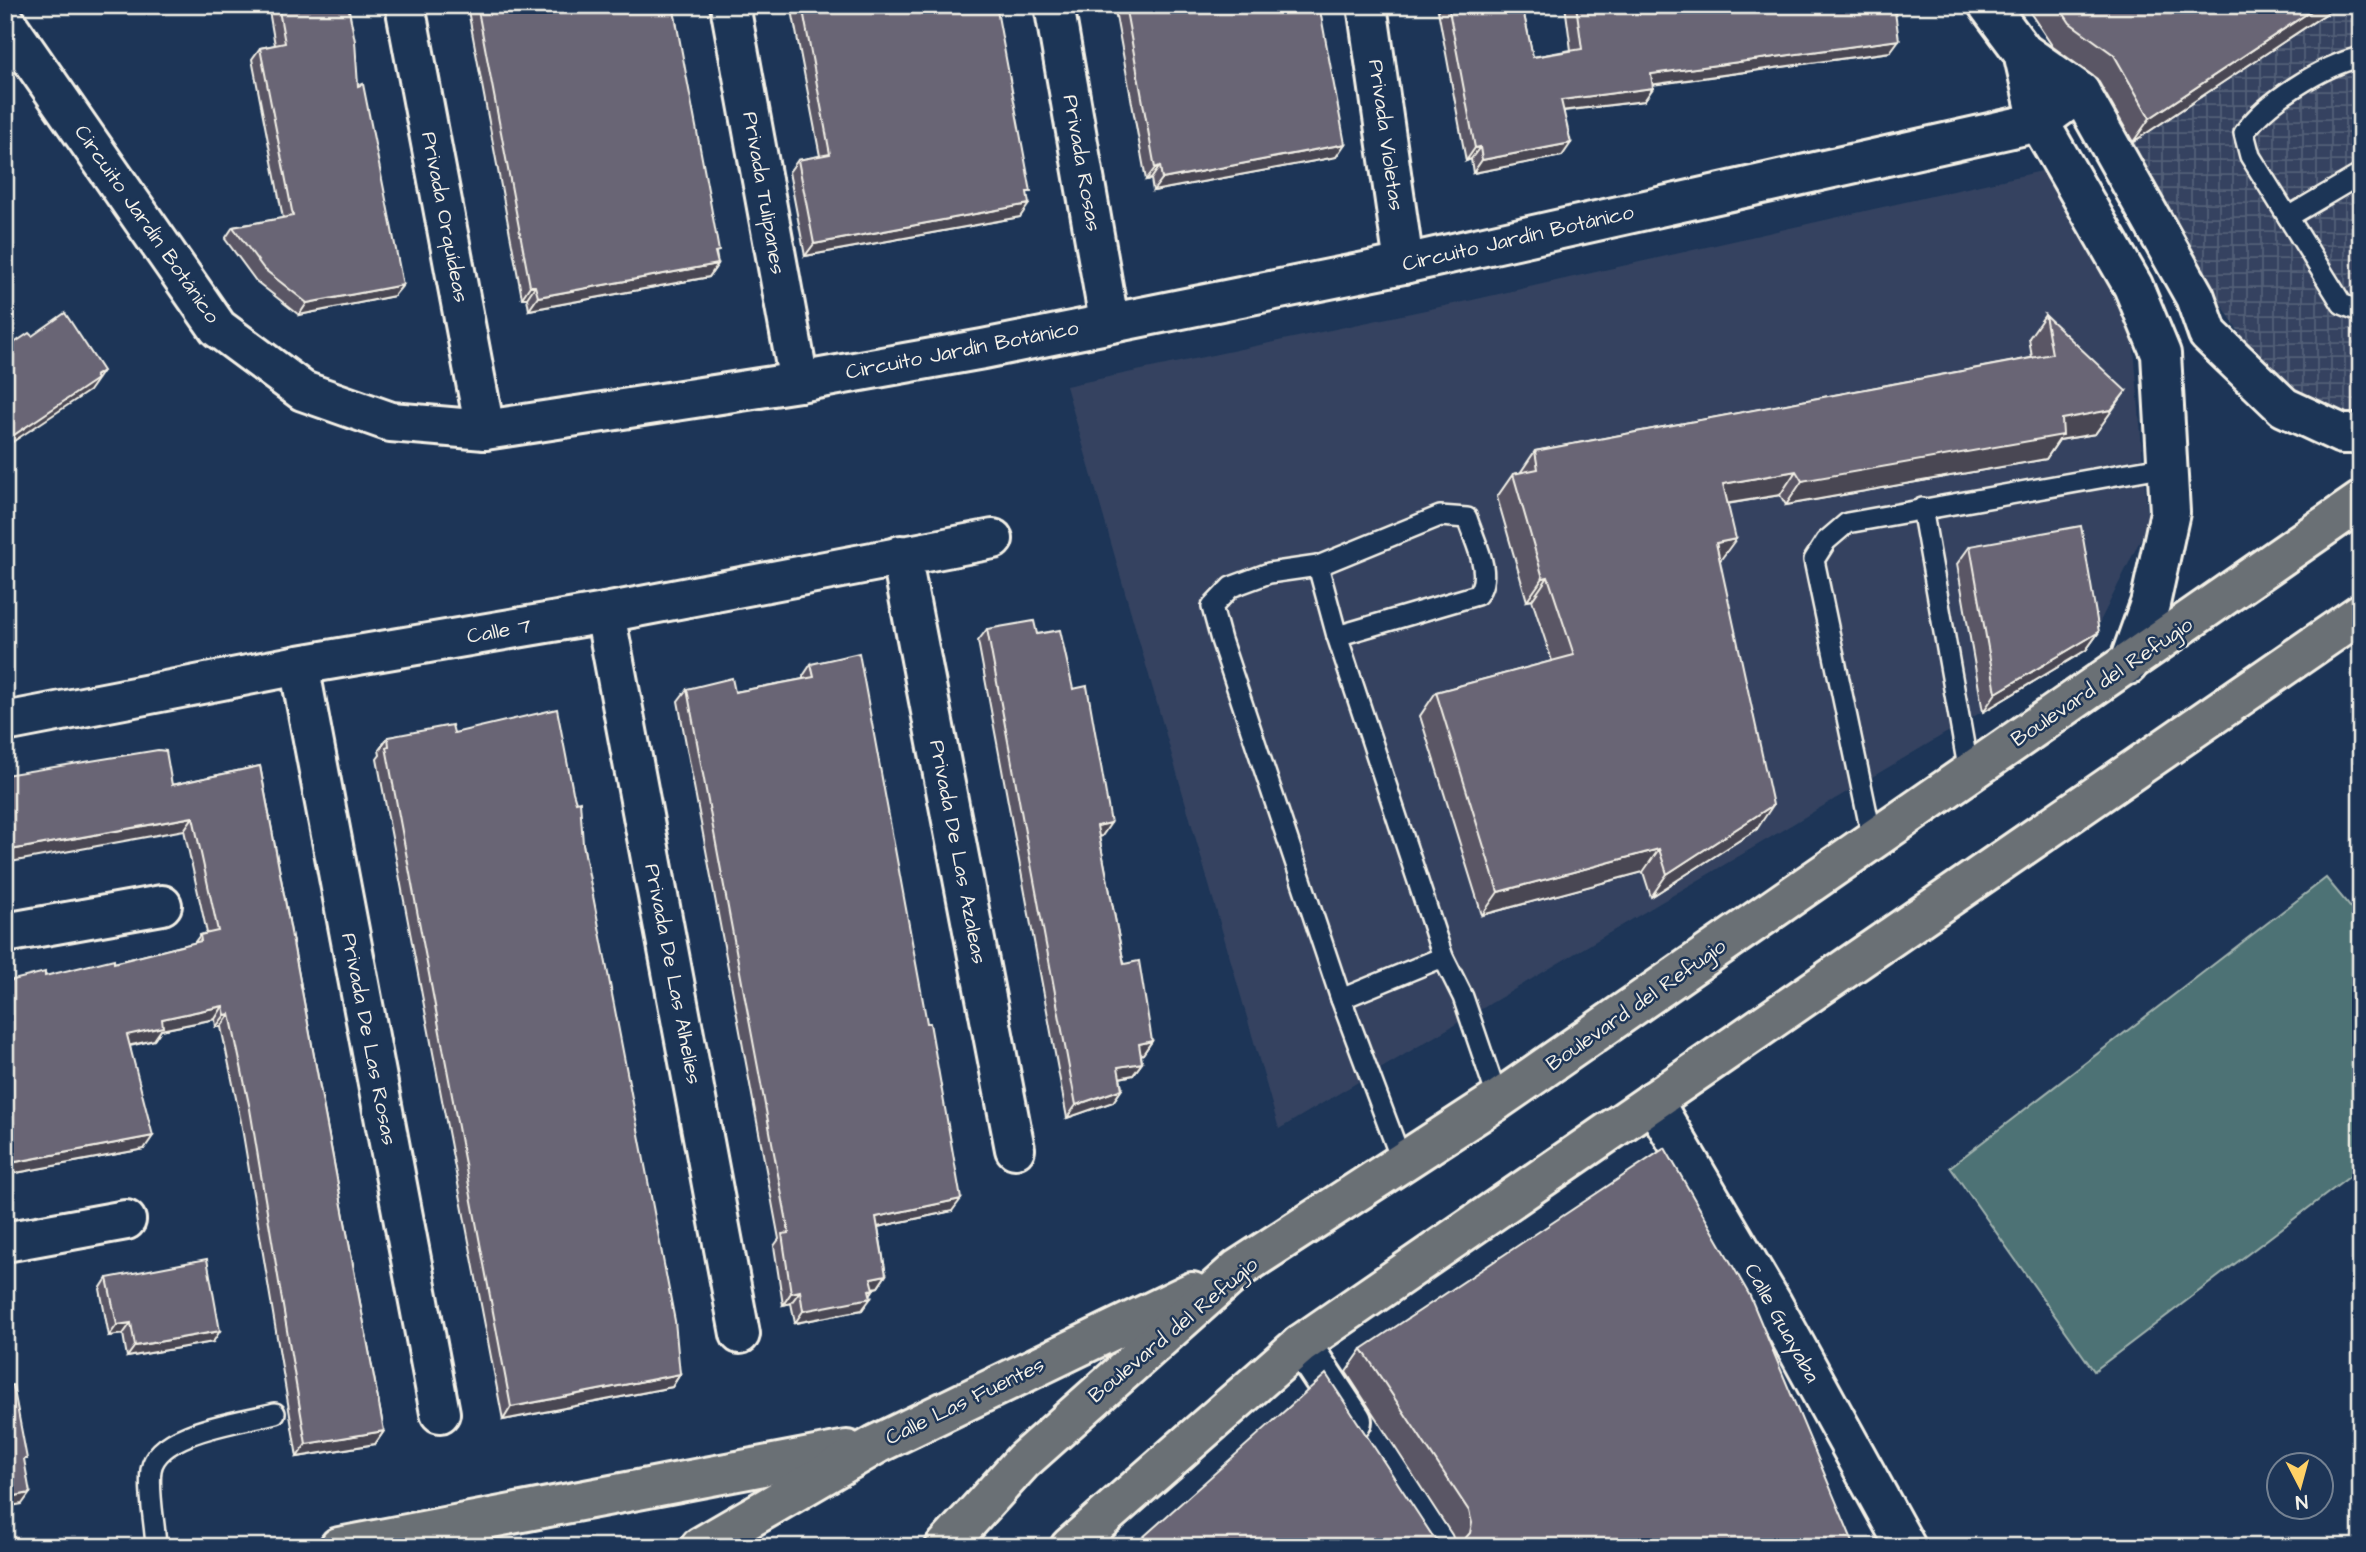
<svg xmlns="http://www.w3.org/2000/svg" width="2366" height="1552" font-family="'Architects Daughter',sans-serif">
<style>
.built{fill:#344360}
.industrial{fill:url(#industrial-grid)}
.garden{fill:#4d7275;stroke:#a0b2ae;stroke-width:2}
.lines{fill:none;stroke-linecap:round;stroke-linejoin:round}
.lane-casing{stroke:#f4f1e8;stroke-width:24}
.street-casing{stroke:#f4f1e8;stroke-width:44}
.secondary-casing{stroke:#f4f1e8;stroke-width:44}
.primary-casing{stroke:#f4f1e8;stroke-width:44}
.lane{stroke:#1d3557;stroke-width:19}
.street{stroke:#1d3557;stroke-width:38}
.secondary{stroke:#1d3557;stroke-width:38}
.primary{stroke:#6b6f75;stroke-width:38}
.wall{fill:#5a5765;stroke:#f4f1e8;stroke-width:2}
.shaded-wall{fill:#4a4752;stroke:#f4f1e8;stroke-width:2}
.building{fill:#696575;stroke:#f4f1e8;stroke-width:2}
.labels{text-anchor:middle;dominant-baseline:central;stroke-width:5;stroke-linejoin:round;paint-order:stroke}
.street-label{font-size:21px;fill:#f4f1e8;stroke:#1d3557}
</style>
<defs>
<pattern id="industrial-grid" width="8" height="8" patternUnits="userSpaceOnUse" patternTransform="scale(1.75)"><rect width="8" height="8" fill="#344360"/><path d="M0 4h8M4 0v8" fill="none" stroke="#525f77"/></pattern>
</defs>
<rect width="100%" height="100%" fill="#1d3557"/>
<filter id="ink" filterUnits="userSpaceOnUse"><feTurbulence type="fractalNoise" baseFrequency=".0143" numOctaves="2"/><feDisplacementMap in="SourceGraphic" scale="14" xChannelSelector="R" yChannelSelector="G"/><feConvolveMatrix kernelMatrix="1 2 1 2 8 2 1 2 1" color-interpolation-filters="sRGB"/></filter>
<g filter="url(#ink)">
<polygon class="built" points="2055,168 2129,284 2148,524 2086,650 1279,1129 1066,386 1468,301"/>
<polygon class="industrial" points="2034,5 2361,5 2361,418 2311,447"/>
<polygon class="garden" points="2326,878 2361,920 2361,1168 2094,1371 1950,1167"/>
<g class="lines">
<g class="lane-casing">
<g id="lane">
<path d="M2361 57C2323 65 2265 102 2244 133L2250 156 2342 304 2361 312"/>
<polyline points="2288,217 2361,174"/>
<polyline points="1922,508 1969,773"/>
<path d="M1318 566 1440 516 1467 518C1474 541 1494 574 1477 595L1337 636"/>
<polyline points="1873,842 1814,560 1826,541 1847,523 2167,466"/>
<polyline points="1341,999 1443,957"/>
<polyline points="1402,1162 1341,999 1221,640 1212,607 1231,587 1269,573 1318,566 1337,636 1443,957 1463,997 1498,1100"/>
<path d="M156 1547C155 1523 148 1493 151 1470 157 1431 242 1422 275 1413"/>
</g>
</g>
<g class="street-casing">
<g id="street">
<polyline points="405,5 485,430"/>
<polyline points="730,5 799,382"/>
<polyline points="1054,5 1109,321"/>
<polyline points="1367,5 1404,264"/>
<polyline points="901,555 1015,1149"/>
<polyline points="605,613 740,1334"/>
<polyline points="299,665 440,1413"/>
<polyline points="5,722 299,665 605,613 993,539"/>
<polyline points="5,933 162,905"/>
<polyline points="1653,1101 1773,1305 1906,1547"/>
<polyline points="5,1242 126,1220"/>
<polyline points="1301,1344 1352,1421"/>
</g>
</g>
<g class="secondary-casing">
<g id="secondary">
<polyline points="1988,5 2023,52 2080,92 2195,297 2208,334 2284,407 2342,434 2361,434"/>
<polyline points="5,21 218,328 303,391 391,422 485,430 799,382 983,349 1404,264 2039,122 2080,92"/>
<polyline points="2023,52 2039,122 2133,286 2161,354 2170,512 2150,604 2128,665"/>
</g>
</g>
<g class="primary-casing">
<g id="primary">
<polyline points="339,1547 847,1450"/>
<polyline points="700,1547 877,1444 1192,1292"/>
<polyline points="945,1547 1023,1461 1238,1269 1498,1100 2361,501"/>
<polyline points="1070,1547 1301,1344 2361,613"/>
</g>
</g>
<use href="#lane" class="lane"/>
<use href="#street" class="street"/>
<use href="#secondary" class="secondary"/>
<use href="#primary" class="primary"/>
</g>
<g class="wall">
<polygon points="268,5 348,5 358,86 394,296 299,315 256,281 225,239 233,227 283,218 252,59 260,48 275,45"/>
<polygon points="467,5 673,5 718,264 709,277 529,310 527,298 522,298"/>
<polygon points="791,5 996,5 1020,217 805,256 789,172 798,160 820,156"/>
<polygon points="1114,5 1319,5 1336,157 1153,191 1151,179 1146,180"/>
<polygon points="1437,5 1522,5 1533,57 1571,50 1565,5 1894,5 1890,52 1652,85 1653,88 1644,101 1564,111 1562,156 1473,173 1471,159 1466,161"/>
<polygon points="2025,5 2339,5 2133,142 2097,79 2053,47"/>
<polygon points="2045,315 2109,414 2095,434 2059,440 2046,459 1786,505 1780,495 1727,504 1720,561 1757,829 1651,897 1643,872 1482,915 1420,716 1436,692 1552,661 1532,600 1527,601 1497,497 1513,474 1520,473 1535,451 2032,358 2029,338"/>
<polygon points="1970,546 2099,632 2086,650 1983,712 1957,564"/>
<polygon points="987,629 1037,634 1102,836 1099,837 1124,964 1152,1041 1143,1054 1141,1055 1142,1063 1133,1075 1120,1078 1122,1089 1113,1102 1067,1118 978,641"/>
<polygon points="811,664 952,1211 878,1227 886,1275 878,1287 874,1288 862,1310 795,1323 791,1303 783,1305 774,1246 779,1239 678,701 687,689 735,692 803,679 803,676"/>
<polygon points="454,733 583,844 680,1374 672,1387 503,1420 377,759 380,755 379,750 388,737"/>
<polygon points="260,766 384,1431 375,1444 297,1457 241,1122 221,1027 216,1027 215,1019 161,1030 154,1040 130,1046 144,1149 5,1175 5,982 45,976 114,963 194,943 200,935 207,933 184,830 172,785"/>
<polygon points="107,1278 213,1342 127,1357 123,1334 109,1336 100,1289"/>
<polygon points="1362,1349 1855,1547 1132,1547 1440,1543 1451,1545 1455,1544 1452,1535 1346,1372"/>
</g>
<g class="shaded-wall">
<polygon points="2320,5 2339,5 2133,142 2150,118"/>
<polygon points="1899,40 1890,52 1642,86 1651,74"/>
<polygon points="1653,88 1644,101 1552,112 1561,100"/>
<polygon points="1571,143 1562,156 1473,173 1482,160"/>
<polygon points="1345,144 1336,157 1153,191 1162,179"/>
<polygon points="1480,147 1471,159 1466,161 1475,148"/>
<polygon points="1160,166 1151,179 1146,180 1155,168"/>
<polygon points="1029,204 1020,217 805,256 814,244"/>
<polygon points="718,264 709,277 529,310 538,297"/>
<polygon points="403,285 394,296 299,315 307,303"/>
<polygon points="530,286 535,286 527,298 522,298"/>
<polygon points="103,371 89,391 5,447 5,441"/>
<polygon points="2126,391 2095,434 2059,440 2046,459 1786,505 1802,481"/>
<polygon points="1796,471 1780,495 1706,507 1723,484"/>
<polygon points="1736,539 1719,562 1716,543"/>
<polygon points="1548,577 1532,600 1527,601 1543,578"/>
<polygon points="2099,632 2086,650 1983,712 1996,693"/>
<polygon points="1773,805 1757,829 1651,897 1667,874"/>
<polygon points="193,817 184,830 5,863 5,851"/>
<polygon points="1111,823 1102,836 1088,839 1097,826"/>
<polygon points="1659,849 1643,872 1482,915 1498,892"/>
<polygon points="223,1006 215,1019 161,1030 154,1040 118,1048 127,1035 162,1019"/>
<polygon points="230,1014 221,1027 216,1027 225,1015"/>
<polygon points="1152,1041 1143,1054 1130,1057 1139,1044"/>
<polygon points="1142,1063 1133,1075 1109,1080 1118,1067"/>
<polygon points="1122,1089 1113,1102 1067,1118 1076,1105"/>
<polygon points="153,1136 144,1149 5,1175 5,1164"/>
<polygon points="961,1199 952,1211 868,1229 876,1217"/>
<polygon points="886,1275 878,1287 863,1290 871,1278"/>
<polygon points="874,1289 867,1299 871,1298 862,1310 795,1323 803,1311"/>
<polygon points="800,1291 791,1303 783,1305 791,1293"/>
<polygon points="131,1323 123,1334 109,1336 117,1325"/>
<polygon points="220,1331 213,1342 127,1357 135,1346"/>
<polygon points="680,1374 672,1387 503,1420 511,1407"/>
<polygon points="384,1431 375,1444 297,1457 306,1444"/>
<polygon points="30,1493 22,1504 5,1507 5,1498"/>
</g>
<g class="building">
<polygon points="278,5 348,5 355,41 358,86 363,84 403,285 307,303 264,269 233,227 293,216 260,48 285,43"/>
<polygon points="477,5 673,5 708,190 719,251 715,252 718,264 538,297 535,286 530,286"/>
<polygon points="802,5 996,5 1031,192 1027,192 1029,204 814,244 798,160 830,154"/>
<polygon points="1125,5 1319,5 1345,144 1162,179 1160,166 1155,168"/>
<polygon points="1448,5 1522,5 1533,57 1582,49 1576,5 1894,5 1899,40 1651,74 1653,88 1561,100 1571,143 1482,160 1480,147 1475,148"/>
<polygon points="2058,5 2320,5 2150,118 2114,55 2070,23"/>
<polygon points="65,313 103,371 95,376 97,379 5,441 5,349 29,333 32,336"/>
<polygon points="2045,315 2126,391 2111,410 2062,419 2063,435 1802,481 1796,471 1723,484 1736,539 1716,543 1773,805 1667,874 1659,849 1498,892 1436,692 1574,655 1548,577 1543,578 1513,474 1538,469 1535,451 2052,354"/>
<polygon points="2081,526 2099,632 1996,693 1970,546"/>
<polygon points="1034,621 1037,634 1060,630 1073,689 1087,686 1111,823 1097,826 1124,964 1139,961 1152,1041 1139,1044 1142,1063 1118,1067 1122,1089 1076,1105 987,629"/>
<polygon points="859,653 927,1023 930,1023 961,1199 876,1217 886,1275 871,1278 874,1289 869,1290 871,1298 803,1311 800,1291 791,1293 782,1234 789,1233 687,689 732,678 735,692 814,677 811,664"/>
<polygon points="557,709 573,792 576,802 580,801 583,844 675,1321 680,1374 511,1407 386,747 389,746 388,737 452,725 454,733"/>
<polygon points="158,750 166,751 172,785 260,766 384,1431 306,1444 250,1109 230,1014 225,1015 223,1006 162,1019 163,1027 127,1035 153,1136 5,1164 5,982 45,972 45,976 114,959 114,963 201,941 200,935 218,931 193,817 5,851 5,775"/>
<polygon points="1665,1148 1750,1296 1855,1547 1132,1547 1326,1374 1432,1535 1440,1543 1451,1545 1463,1541 1470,1533 1472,1523 1469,1511 1362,1349"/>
<polygon points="207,1259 220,1331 135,1346 131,1323 117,1325 107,1278"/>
<polygon points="13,1385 27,1459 24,1459 30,1493 5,1498 5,1386"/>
</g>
</g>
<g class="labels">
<g class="street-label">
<text transform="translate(1386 135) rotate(82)">Privada Violetas</text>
<text transform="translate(1082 163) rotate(80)">Privada Rosas</text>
<text transform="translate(764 193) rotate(80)">Privada Tulipanes</text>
<text transform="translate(445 217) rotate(79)">Privada Orquídeas</text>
<text transform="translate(147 224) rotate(55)">Circuito Jardín Botánico</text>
<text transform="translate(1518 238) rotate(-13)">Circuito Jardín Botánico</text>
<text transform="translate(962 350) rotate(-11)">Circuito Jardín Botánico</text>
<text transform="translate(499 631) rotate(-10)">Calle 7</text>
<text transform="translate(2102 682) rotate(-34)">Boulevard del Refugio</text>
<text transform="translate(958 852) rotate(79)">Privada De Las Azaleas</text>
<text transform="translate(673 974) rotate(79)">Privada De Las Alhelíes</text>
<text transform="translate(1636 1005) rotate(-35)">Boulevard del Refugio</text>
<text transform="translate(369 1039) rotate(79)">Privada De Las Rosas</text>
<text transform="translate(1782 1323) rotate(61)">Calle Guayaba</text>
<text transform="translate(1173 1330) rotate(-40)">Boulevard del Refugio</text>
<text transform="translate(965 1401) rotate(-26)">Calle Las Fuentes</text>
</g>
</g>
<rect width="2366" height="1552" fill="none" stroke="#1d3557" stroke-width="28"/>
<rect x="14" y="14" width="2338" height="1524" fill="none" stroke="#f4f1e8" stroke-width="2.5" filter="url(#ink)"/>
<g transform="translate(2300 1486) rotate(174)"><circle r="33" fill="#1d3557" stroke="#738091" stroke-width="2"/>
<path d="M0-5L12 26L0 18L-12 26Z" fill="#ffd166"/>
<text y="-10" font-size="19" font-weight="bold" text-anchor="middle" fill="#f4f1e8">N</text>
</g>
</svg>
